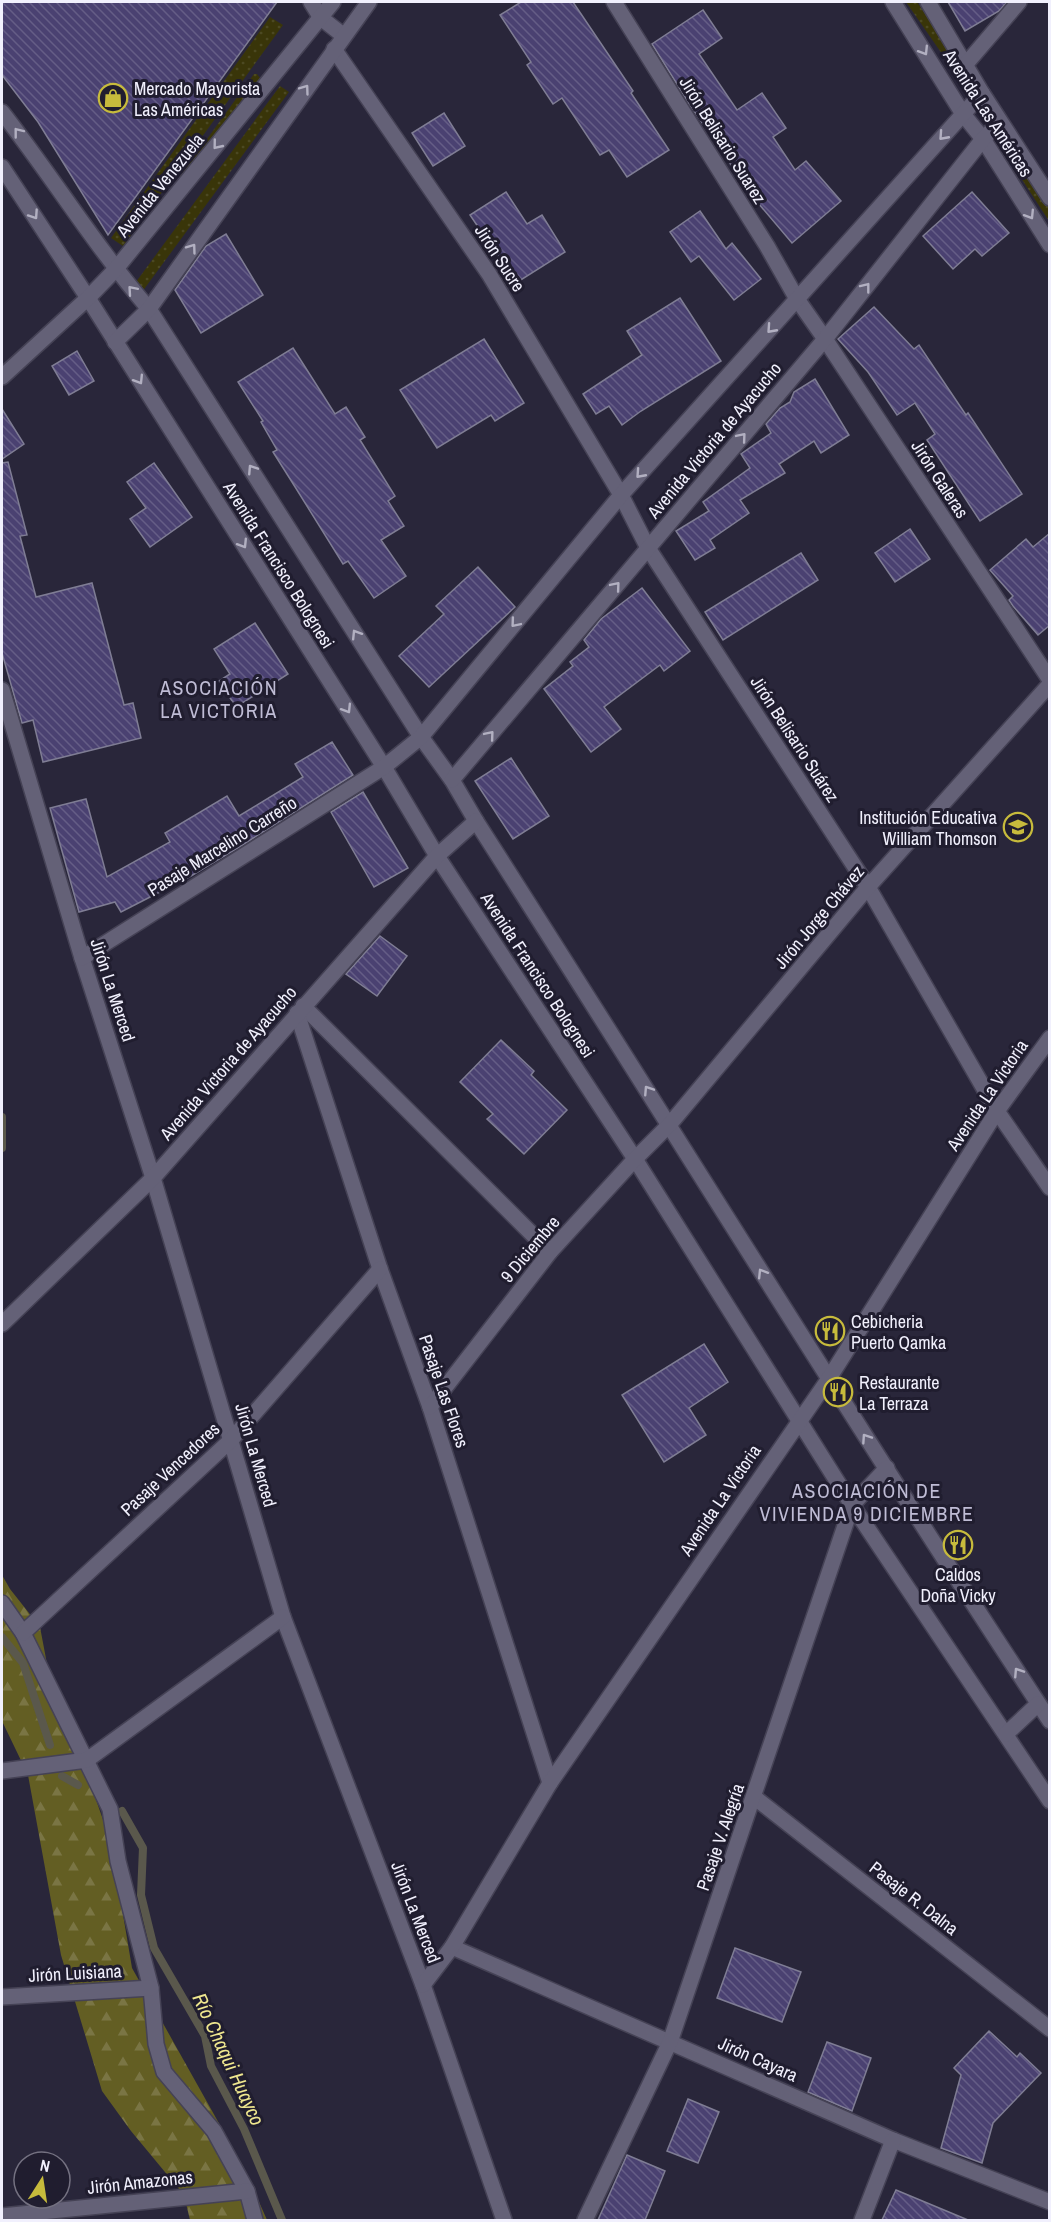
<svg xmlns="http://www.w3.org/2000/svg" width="1051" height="2222" font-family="'Archivo Narrow',sans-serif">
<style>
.forest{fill:url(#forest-firs)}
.park{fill:url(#park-dots)}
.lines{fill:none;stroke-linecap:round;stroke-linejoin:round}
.stream{stroke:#5a584c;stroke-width:8}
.building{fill:url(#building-back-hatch);stroke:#7f7d94;stroke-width:1.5}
.street-casing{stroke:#454255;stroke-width:18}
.street{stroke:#646177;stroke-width:15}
.oneway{stroke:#b2b0c1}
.labels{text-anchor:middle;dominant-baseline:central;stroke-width:6;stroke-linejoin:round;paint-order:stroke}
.poi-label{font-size:18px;fill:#f1f0fd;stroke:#201d2f;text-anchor:start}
.street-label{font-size:18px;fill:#f1f0fd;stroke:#201d2f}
.neighbourhood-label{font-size:20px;letter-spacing:1.5px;fill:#bfbcd5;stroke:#201d2f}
.water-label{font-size:20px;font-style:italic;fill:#efe78f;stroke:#201d2f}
</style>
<defs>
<pattern id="forest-firs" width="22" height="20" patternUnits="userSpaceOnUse" patternTransform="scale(1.5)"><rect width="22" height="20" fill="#635e23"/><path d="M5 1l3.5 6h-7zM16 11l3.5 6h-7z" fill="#7a7544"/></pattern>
<pattern id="park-dots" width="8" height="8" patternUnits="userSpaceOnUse" patternTransform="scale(1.5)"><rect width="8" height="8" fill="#393509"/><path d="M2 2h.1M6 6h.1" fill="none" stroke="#4c4922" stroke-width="1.8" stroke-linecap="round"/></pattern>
<pattern id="building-back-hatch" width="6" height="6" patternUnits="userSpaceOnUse" patternTransform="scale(1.5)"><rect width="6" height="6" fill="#4a4171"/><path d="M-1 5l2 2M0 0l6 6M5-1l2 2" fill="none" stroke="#655d86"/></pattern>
</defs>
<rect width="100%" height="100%" fill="#29263a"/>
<polygon class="forest" points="2,1575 10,1589 40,1627 47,1664 73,1733 111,1843 132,1968 244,2168 267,2220 190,2220 184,2195 131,2131 102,2091 61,1955 28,1775 2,1721"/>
<g class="park">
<polygon points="906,2 917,2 954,57 952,60 947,61"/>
<polygon points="270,17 283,25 123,246 111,238"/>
<polygon points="254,74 257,74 260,78 154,227 147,222"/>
<polygon points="280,86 289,92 142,292 133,286"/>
<polygon points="1026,173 1049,205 1049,221 1021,178"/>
</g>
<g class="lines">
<g class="stream">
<polyline points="2,1117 2,1148"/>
<polyline points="2,1637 23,1663 50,1745"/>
<polyline points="62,1776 78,1785"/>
<polyline points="122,1811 143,1848 141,1895 154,1948 205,2036 211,2066 244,2129 282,2220"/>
</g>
</g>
<g class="building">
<polygon points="2,2 277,2 108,235 38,122 2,75"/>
<polygon points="521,2 573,2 633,91 631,93 669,150 627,177 609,150 600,155 562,98 553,104 527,65 531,62 500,15"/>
<polygon points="948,2 1007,2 999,11 965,31"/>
<polygon points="703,10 722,38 699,54 737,110 762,93 786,128 773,137 795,170 806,161 841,201 792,243 753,197 690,105 652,44"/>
<polygon points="444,113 465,146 433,166 412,133"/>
<polygon points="506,192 527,224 542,215 565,252 516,283 470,215"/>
<polygon points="972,192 1009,233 982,256 975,249 953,269 923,236"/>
<polygon points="700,211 726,249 732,243 761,279 734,300 699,256 691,262 670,232"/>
<polygon points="226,234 263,295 201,333 175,290 206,246"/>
<polygon points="680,298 721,361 641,411 622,425 609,406 596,414 583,394 642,355 627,331"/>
<polygon points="874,307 914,349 919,345 966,415 968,413 1022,494 980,521 927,440 935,434 915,403 897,415 868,372 838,339"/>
<polygon points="484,339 524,403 495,421 491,415 437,448 400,390"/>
<polygon points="293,348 335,414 346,407 365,437 360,440 395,496 388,501 404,526 381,540 406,576 374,598 348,561 343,564 292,482 273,452 277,450 261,422 263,421 238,382"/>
<polygon points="77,351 94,381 69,395 52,366"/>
<polygon points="815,379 849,435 821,453 814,441 779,464 785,473 740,500 749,513 710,540 715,548 695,560 676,531 709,511 703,502 750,468 741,454 771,433 766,424 780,408 790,402 794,392"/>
<polygon points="2,409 24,444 2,459"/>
<polygon points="8,462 27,535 20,536 36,597 92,583 124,705 133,703 141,738 43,762 33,720 22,723 2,653 2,463"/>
<polygon points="154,463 192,517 150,547 130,519 146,508 127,482"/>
<polygon points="910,529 930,559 895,582 875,553"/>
<polygon points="1050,533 1050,625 1038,635 1013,606 1009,600 1013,596 990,570 1026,539 1033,547"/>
<polygon points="801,553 818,580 723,640 705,612"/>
<polygon points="478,567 515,607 429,687 399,656 444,614 436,606"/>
<polygon points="642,588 690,651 664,671 660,665 604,707 621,729 591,752 544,689 573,666 570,662 589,647 584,640 601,619"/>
<polygon points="255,623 288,674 236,707 219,681 230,674 214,649"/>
<polygon points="332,742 353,775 244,844 191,876 121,912 115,902 79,912 50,808 86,799 107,877 170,842 165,833 227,796 239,816 303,777 295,764"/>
<polygon points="511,758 549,816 513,839 475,781"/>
<polygon points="363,792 408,868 374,887 331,812"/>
<polygon points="380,936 407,956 377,996 346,974"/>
<polygon points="501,1040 534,1071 531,1075 567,1110 524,1154 487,1119 493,1114 460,1082"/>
<polygon points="704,1344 728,1382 689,1408 706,1435 664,1462 622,1395"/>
<polygon points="735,1948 801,1972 782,2022 717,1998"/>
<polygon points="989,2031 1017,2057 1020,2053 1041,2073 993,2123 982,2163 941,2148 961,2075 954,2068"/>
<polygon points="827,2042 871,2058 852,2111 808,2092"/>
<polygon points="688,2099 719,2112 698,2163 667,2151"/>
<polygon points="627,2155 665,2171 645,2220 598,2220"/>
<polygon points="896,2190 968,2220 882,2220"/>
</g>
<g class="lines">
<g class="street-casing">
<g id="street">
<polyline points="311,2 321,18 344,36"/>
<polyline points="614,2 767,246 797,299 825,339 1050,680"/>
<polyline points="893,2 963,114 983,139 1050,245"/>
<polyline points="928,2 982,93 1050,198"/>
<polyline points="334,49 489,274 621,495 648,548 868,887 997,1111 1050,1188"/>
<polyline points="966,64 1019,2"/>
<path d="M2 112C52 176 95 246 149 309L421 737 452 780 476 821C668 1121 854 1424 1050 1721"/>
<polyline points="2,167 88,298 384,767 437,856 635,1159 852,1505 1050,1801"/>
<polyline points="115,342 149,309 369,2"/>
<polyline points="2,377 88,298 115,270 333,2"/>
<polyline points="2,690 82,958 153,1178 283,1617 423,1985 504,2220"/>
<polyline points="452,780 825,339 983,139 1000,122"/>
<polyline points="82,958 384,767 421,737 621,495 982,93"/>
<polyline points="303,1006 550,1252"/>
<polyline points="297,1013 380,1269 430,1407 550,1783"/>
<polyline points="2,1324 153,1178 437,856 476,821"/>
<polyline points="430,1407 550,1252 635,1159 670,1124 868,887 1050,684"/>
<polyline points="2,1603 23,1633 110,1809 118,1861 151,1988 156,2044 164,2072 214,2131 247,2191 255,2220"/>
<polyline points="23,1633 231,1440 380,1269"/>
<polyline points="1006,1734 1038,1704"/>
<polyline points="2,1771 87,1760 283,1617"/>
<polyline points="754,1797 1050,2029"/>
<polyline points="452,1947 893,2140 1050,2202"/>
<polyline points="423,1985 452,1947 550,1783 828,1380 997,1111 1050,1038"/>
<polyline points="2,1997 151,1988"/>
<polyline points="2,2216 247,2191"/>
<polyline points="585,2220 670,2042 852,1505 887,1468"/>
<polyline points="862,2220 893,2140"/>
</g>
</g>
<use href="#street" class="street"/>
</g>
<defs><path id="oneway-chevron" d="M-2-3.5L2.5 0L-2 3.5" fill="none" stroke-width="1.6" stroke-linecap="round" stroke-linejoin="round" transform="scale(1.5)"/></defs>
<g class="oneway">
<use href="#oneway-chevron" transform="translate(924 51) rotate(58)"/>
<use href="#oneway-chevron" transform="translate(305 89) rotate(-54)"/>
<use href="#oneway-chevron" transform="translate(18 132) rotate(-128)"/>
<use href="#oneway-chevron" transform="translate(943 136) rotate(132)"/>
<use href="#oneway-chevron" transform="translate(217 145) rotate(129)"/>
<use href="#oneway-chevron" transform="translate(34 215) rotate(56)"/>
<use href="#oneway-chevron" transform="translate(1030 215) rotate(58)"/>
<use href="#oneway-chevron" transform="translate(192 248) rotate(-54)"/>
<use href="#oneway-chevron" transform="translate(866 287) rotate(-52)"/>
<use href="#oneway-chevron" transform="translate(132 290) rotate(-131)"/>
<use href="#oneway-chevron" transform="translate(771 329) rotate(132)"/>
<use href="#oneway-chevron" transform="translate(139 380) rotate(58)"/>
<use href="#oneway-chevron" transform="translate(742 437) rotate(-50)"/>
<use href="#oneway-chevron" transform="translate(252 469) rotate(-123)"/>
<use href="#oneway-chevron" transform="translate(640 474) rotate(132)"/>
<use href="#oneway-chevron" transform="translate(243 544) rotate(58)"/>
<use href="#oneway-chevron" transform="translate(616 586) rotate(-50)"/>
<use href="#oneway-chevron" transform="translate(515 623) rotate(130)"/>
<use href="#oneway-chevron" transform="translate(356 634) rotate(-122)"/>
<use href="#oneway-chevron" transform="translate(347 709) rotate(58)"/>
<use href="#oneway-chevron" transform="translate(490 735) rotate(-50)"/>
<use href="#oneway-chevron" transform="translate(648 1090) rotate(-123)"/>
<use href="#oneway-chevron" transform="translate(762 1273) rotate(-122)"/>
<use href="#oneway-chevron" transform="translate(866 1438) rotate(-124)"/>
<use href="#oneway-chevron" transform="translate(1018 1672) rotate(-123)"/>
</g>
<defs>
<g id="shop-ring" transform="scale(1.5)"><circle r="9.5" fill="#201d2f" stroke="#c7bb3c" stroke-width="1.5"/><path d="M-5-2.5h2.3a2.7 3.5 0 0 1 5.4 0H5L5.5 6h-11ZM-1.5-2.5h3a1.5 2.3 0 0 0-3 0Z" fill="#c7bb3c"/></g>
<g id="school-ring" transform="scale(1.5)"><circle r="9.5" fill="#201d2f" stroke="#c7bb3c" stroke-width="1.5"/><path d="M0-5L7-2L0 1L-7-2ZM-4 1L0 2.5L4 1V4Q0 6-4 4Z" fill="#c7bb3c"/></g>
<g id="restaurant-ring" transform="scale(1.5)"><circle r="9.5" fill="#201d2f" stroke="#c7bb3c" stroke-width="1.5"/><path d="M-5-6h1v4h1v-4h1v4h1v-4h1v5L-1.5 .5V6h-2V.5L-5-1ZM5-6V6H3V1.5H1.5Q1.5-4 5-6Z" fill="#c7bb3c"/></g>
</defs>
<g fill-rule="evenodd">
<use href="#shop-ring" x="113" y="98"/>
<use href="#school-ring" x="1018" y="827"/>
<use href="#restaurant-ring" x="830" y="1331"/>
<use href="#restaurant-ring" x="838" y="1392"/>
<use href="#restaurant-ring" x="958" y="1545"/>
</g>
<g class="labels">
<g class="poi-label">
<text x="134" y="88">Mercado Mayorista<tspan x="134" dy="21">Las Américas</tspan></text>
<text x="997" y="817" text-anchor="end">Institución Educativa<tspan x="997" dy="21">William Thomson</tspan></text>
<text x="851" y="1321">Cebicheria<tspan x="851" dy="21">Puerto Qamka</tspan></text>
<text x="859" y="1382">Restaurante<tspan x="859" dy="21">La Terraza</tspan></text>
<text x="958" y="1574" text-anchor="middle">Caldos<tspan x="958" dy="21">Doña Vicky</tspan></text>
</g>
<g class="street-label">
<text transform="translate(988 113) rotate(57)">Avenida Las Américas</text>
<text transform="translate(723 140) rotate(58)">Jirón Belisario Suarez</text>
<text transform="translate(160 185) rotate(-51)">Avenida Venezuela</text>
<text transform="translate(500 258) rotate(57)">Jirón Sucre</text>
<text transform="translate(714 440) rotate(-50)">Avenida Victoria de Ayacucho</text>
<text transform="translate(940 479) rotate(57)">Jirón Galeras</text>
<text transform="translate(279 565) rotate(58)">Avenida Francisco Bolognesi</text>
<text transform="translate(795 739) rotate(57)">Jirón Belisario Suárez</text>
<text transform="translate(222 846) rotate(-32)">Pasaje Marcelino Carreño</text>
<text transform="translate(819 917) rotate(-50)">Jirón Jorge Chávez</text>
<text transform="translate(538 975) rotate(57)">Avenida Francisco Bolognesi</text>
<text transform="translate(113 990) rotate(72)">Jirón La Merced</text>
<text transform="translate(228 1063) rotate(-49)">Avenida Victoria de Ayacucho</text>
<text transform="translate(987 1095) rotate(-56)">Avenida La Victoria</text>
<text transform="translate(530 1249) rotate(-50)">9 Diciembre</text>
<text transform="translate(444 1391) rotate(71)">Pasaje Las Flores</text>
<text transform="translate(256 1455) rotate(74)">Jirón La Merced</text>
<text transform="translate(170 1469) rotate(-43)">Pasaje Vencedores</text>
<text transform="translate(720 1500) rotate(-56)">Avenida La Victoria</text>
<text transform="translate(720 1837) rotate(-71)">Pasaje V. Alegría</text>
<text transform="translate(914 1898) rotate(38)">Pasaje R. Dalna</text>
<text transform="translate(416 1912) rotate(69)">Jirón La Merced</text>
<text transform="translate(75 1973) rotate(-3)">Jirón Luisiana</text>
<text transform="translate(758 2059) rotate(24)">Jirón Cayara</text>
<text transform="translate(140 2182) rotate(-6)">Jirón Amazonas</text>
</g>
<g class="neighbourhood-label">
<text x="219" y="687">ASOCIACIÓN<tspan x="219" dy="23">LA VICTORIA</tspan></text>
<text x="867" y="1490">ASOCIACIÓN DE<tspan x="867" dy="23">VIVIENDA 9 DICIEMBRE</tspan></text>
</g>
<g class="water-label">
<text transform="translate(229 2059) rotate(65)">Río Chaqui Huayco</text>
</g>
</g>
<rect width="1051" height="2222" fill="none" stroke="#f1f0fd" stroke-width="6"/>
<g transform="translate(42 2180) rotate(12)"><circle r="28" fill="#201d2f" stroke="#747181" stroke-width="1.5"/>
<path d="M0-4.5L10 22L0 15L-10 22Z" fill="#c7bb3c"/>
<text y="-9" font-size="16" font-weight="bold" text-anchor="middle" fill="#f1f0fd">N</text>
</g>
</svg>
